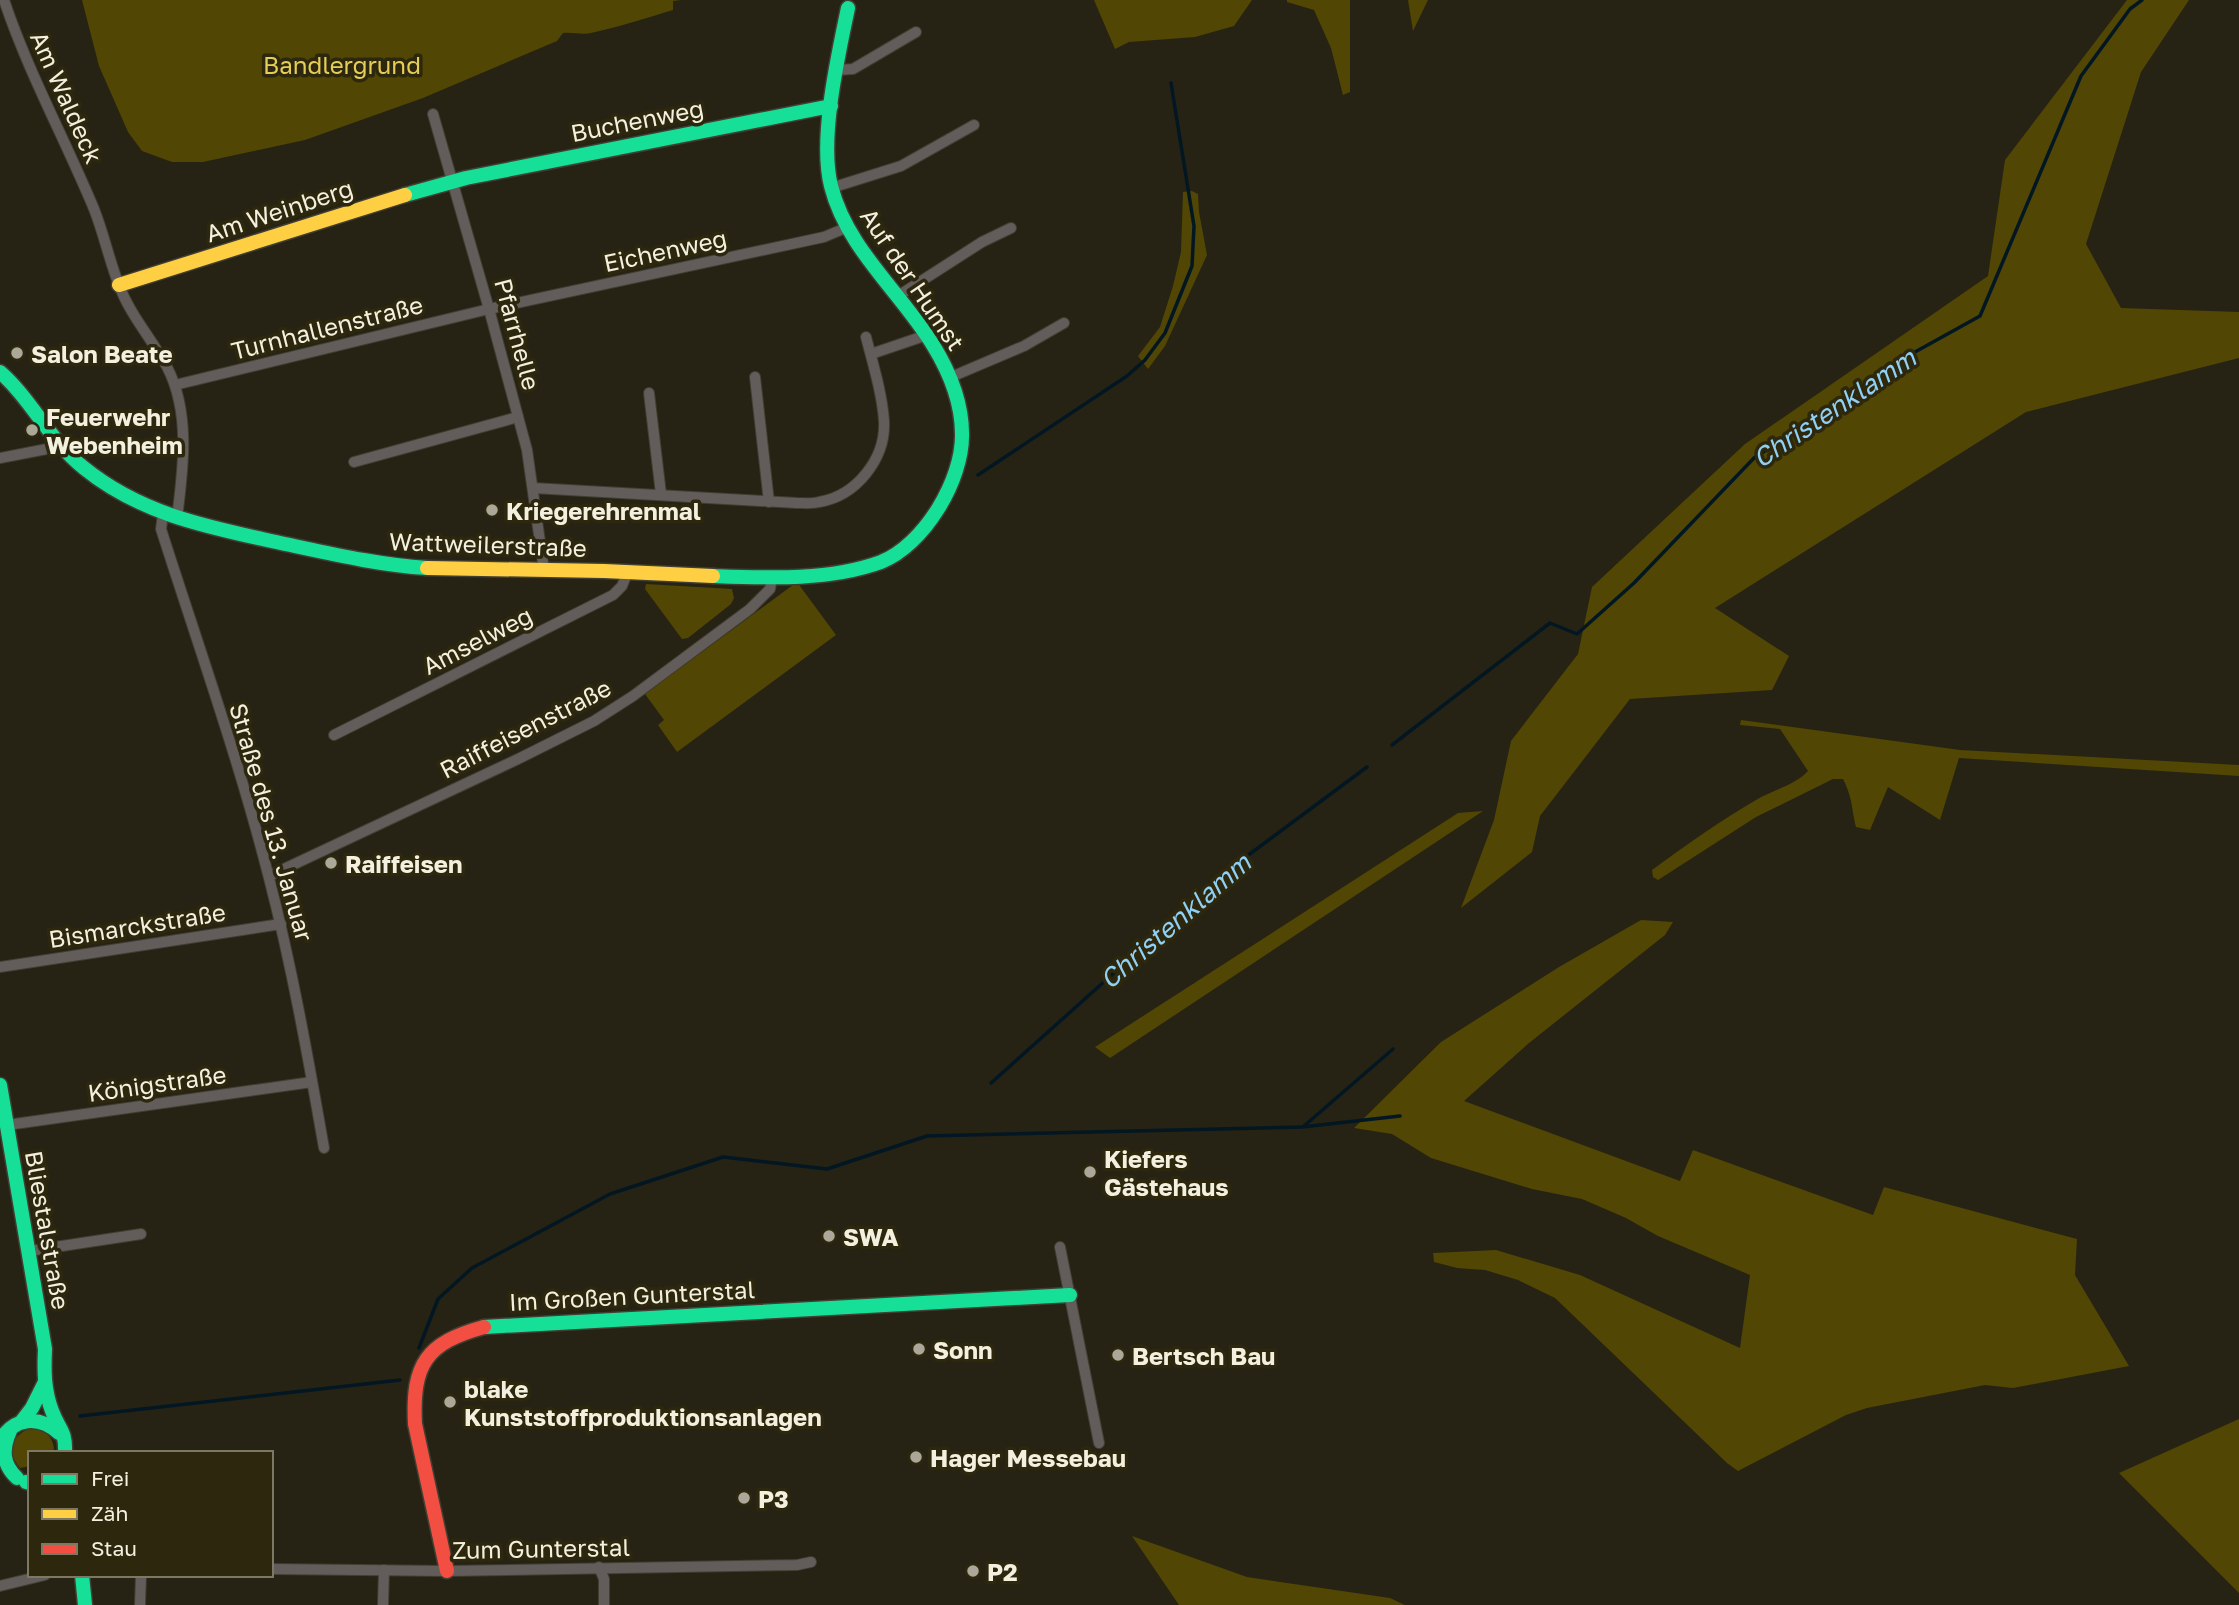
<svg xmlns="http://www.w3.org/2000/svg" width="2239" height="1605" font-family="'Golos Text',sans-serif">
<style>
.green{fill:#514603}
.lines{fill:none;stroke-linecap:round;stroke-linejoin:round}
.stream{stroke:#031723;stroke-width:3.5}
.street-casing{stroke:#413f32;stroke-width:12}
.fast-casing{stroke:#413f32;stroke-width:17}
.slow-casing{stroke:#413f32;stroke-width:17}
.jam-casing{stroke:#413f32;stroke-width:17}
.street{stroke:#625d5b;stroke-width:10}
.fast{stroke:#16e098;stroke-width:14}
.slow{stroke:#ffcf43;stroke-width:14}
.jam{stroke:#f24e42;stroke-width:14}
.poi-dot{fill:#aba899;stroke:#2d280d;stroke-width:2.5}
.labels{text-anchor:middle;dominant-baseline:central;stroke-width:7;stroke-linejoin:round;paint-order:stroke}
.park-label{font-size:24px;fill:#e5ce58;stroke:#2d280d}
.street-label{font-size:24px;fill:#f3f0e0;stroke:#2d280d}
.poi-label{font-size:24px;font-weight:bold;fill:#f3f0e0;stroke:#2d280d;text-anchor:start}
.water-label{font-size:26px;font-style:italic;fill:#90d0f5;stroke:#2d280d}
</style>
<rect width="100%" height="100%" fill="#262314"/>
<g class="green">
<path d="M82 0H681L673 1V10C646 18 619 27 591 33 582 35 573 32 563 33L557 41 423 98 305 140 203 162H172L142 151 128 132 99 66Z"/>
<polygon points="1094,0 1252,0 1234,26 1195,37 1129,42 1115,49"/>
<polygon points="1287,0 1350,0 1350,92 1343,95 1331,48 1314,10 1287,2"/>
<polygon points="1408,0 1428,0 1413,31"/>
<polygon points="2127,0 2189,0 2141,72 2086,244 2121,308 2239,312 2239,358 2026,412 1715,608 1789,656 1772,690 1630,699 1540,816 1532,852 1461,908 1494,820 1511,741 1578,654 1592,587 1745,444 1988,276 2005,160"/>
<polygon points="1192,191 1198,194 1199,212 1207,255 1165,346 1148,369 1138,356 1160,327 1173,286 1181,252 1183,192"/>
<polygon points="797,582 836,635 677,752 658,725 664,720 645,694"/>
<polygon points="646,584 732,589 734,598 731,604 688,638 682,639 645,589"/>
<path d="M1741 720 1960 750 2239 765V776L1959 758 1940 820 1888 787 1870 830 1856 827C1851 807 1853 799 1843 779H1833L1756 817 1658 880 1653 877 1652 870C1686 845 1720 821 1756 800 1773 790 1795 785 1808 771L1780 729 1740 725Z"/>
<polygon points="1483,811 1110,1058 1095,1047 1458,813"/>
<polygon points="1641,920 1673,922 1665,935 1529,1043 1464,1101 1680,1181 1693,1150 1873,1215 1884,1187 2077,1239 2075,1275 2129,1366 2013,1388 1985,1385 1867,1408 1846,1415 1738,1471 1727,1463 1555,1298 1518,1280 1485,1270 1457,1268 1434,1262 1433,1253 1496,1250 1580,1275 1740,1348 1750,1275 1658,1236 1626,1218 1582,1199 1532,1189 1431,1158 1392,1134 1354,1128 1441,1042 1559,967"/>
<polygon points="2239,1419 2239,1593 2119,1473"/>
<path d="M29 1429C44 1428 55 1437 54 1453H30V1466L20 1468C7 1453 10 1436 29 1429Z"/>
<polygon points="1132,1536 1247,1577 1390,1598 1405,1605 1179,1605"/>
</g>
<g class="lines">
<g class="stream">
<polyline points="978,475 1127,376 1145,360 1165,333 1192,266 1194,226 1171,83"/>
<polyline points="1392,745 1550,623 1577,634 1634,583 1754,458 1915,352 1980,316 2081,76 2130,9 2142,0"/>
<polyline points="991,1083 1231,868 1367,767"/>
<polyline points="1304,1126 1393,1049"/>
<polyline points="419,1348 438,1299 472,1268 610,1194 723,1157 827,1169 927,1136 1302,1127 1400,1116"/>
<polyline points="80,1416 400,1380"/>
</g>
<g class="street-casing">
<g id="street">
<path d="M4 0C28 72 65 139 94 209 104 234 109 260 119 285 130 315 152 339 167 367 191 413 183 470 177 518"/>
<polyline points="837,70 853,69 916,32"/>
<polyline points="433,114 489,309 527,450 544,570"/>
<polyline points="831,188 901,166 974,125"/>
<polyline points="898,296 982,242 1011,228"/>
<polyline points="871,354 927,335"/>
<polyline points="755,377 769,502"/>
<polyline points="951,377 1024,346 1064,323"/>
<polyline points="175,385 489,309 824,237 848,227"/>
<polyline points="649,393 661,494"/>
<polyline points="0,458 62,446"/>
<polyline points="354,462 518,417"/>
<path d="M533 488 797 503C804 503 812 504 819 502 856 496 886 459 884 421 882 393 873 364 866 337"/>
<path d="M163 514 161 529C198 645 239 760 269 878 292 967 308 1057 324 1148"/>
<polyline points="334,735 613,595 622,586 628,571"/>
<polyline points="269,876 518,759 594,721 633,696 750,609 770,589 772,578"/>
<polyline points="0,967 281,924"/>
<polyline points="7,1125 312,1082"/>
<polyline points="1060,1247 1099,1443"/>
<polyline points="29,1251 141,1234"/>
<polyline points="599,1567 604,1579 604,1605"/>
<polyline points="271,1569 447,1571 797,1565 811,1562"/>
<polyline points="0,1586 45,1575"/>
<polyline points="140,1605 141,1575"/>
<polyline points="383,1605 384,1570"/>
</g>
</g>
<g class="fast-casing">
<g id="fast">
<polyline points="405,195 466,178 831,106"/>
<path d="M0 372C32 400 50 441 84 468 143 516 213 528 285 544 332 554 379 565 427 568"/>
<path d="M713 576C767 578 829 581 881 562 924 545 963 480 962 434 962 402 949 371 933 345 900 291 847 249 831 186 819 139 838 56 848 8"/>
<path d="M0 1085 45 1349C44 1371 44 1390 52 1411 59 1430 66 1430 65 1453"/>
<polyline points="484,1327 1070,1295"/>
<polyline points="22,1421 32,1408 44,1384"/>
<path d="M10 1431C2 1449 2 1464 17 1478"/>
<path d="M0 1441C14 1417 39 1415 59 1433"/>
<polyline points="26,1482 30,1483"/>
<polyline points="82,1575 85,1605"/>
</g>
</g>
<g class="slow-casing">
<g id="slow">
<polyline points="119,285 405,195"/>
<polyline points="427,568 604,571 713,576"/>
</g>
</g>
<g class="jam-casing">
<path id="jam" d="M447 1571 415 1424C412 1364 426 1343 484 1327"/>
</g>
<use href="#street" class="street"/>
<use href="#fast" class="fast"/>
<use href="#slow" class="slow"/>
<use href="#jam" class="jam"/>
</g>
<g class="poi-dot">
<circle cx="17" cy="353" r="7"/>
<circle cx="32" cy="430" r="7"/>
<circle cx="492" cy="510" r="7"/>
<circle cx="331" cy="863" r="7"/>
<circle cx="1090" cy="1172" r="7"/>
<circle cx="829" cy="1236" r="7"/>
<circle cx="919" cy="1349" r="7"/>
<circle cx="1118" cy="1355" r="7"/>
<circle cx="450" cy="1402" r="7"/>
<circle cx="916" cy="1457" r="7"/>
<circle cx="744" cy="1498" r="7"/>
<circle cx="973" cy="1571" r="7"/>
</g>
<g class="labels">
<g class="park-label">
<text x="342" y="64">Bandlergrund</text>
</g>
<g class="street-label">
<text transform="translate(67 97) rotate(66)">Am Waldeck</text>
<text transform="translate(637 120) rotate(-11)">Buchenweg</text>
<text transform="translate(279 210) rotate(-18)">Am Weinberg</text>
<text transform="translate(665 250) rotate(-12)">Eichenweg</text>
<text transform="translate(913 279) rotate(56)">Auf der Humst</text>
<text transform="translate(327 327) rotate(-14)">Turnhallenstraße</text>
<text transform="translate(518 334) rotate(75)">Pfarrhelle</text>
<text transform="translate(488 544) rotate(2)">Wattweilerstraße</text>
<text transform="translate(477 640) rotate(-27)">Amselweg</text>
<text transform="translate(525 728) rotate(-27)">Raiffeisenstraße</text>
<text transform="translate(272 822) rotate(74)">Straße des 13. Januar</text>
<text transform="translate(137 925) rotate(-9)">Bismarckstraße</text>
<text transform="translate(157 1083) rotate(-8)">Königstraße</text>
<text transform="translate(48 1230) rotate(80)">Bliestalstraße</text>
<text transform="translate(632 1295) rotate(-3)">Im Großen Gunterstal</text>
<text transform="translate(541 1548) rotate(-1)">Zum Gunterstal</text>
</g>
<g class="poi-label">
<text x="31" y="353">Salon Beate</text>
<text x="46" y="416">Feuerwehr<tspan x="46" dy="28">Webenheim</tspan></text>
<text x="506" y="510">Kriegerehrenmal</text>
<text x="345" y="863">Raiffeisen</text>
<text x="1104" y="1158">Kiefers<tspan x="1104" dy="28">Gästehaus</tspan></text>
<text x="843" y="1236">SWA</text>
<text x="933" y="1349">Sonn</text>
<text x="1132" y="1355">Bertsch Bau</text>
<text x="464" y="1388">blake<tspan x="464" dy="28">Kunststoffproduktionsanlagen</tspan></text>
<text x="930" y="1457">Hager Messebau</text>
<text x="758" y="1498">P3</text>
<text x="987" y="1571">P2</text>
</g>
<g class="water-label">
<text transform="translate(1834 408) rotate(-34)">Christenklamm</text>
<text transform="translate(1175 921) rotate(-41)">Christenklamm</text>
</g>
</g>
<rect x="28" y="1451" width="245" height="126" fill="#2d280d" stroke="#7c7861" stroke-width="2"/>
<rect x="42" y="1474" width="35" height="10" fill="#16e098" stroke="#7c7861" stroke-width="2"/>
<text x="91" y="1486" font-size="21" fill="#f3f0e0">Frei</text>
<rect x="42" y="1509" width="35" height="10" fill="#ffcf43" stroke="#7c7861" stroke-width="2"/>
<text x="91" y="1521" font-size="21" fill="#f3f0e0">Zäh</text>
<rect x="42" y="1544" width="35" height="10" fill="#f24e42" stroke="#7c7861" stroke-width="2"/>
<text x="91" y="1556" font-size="21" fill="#f3f0e0">Stau</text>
</svg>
